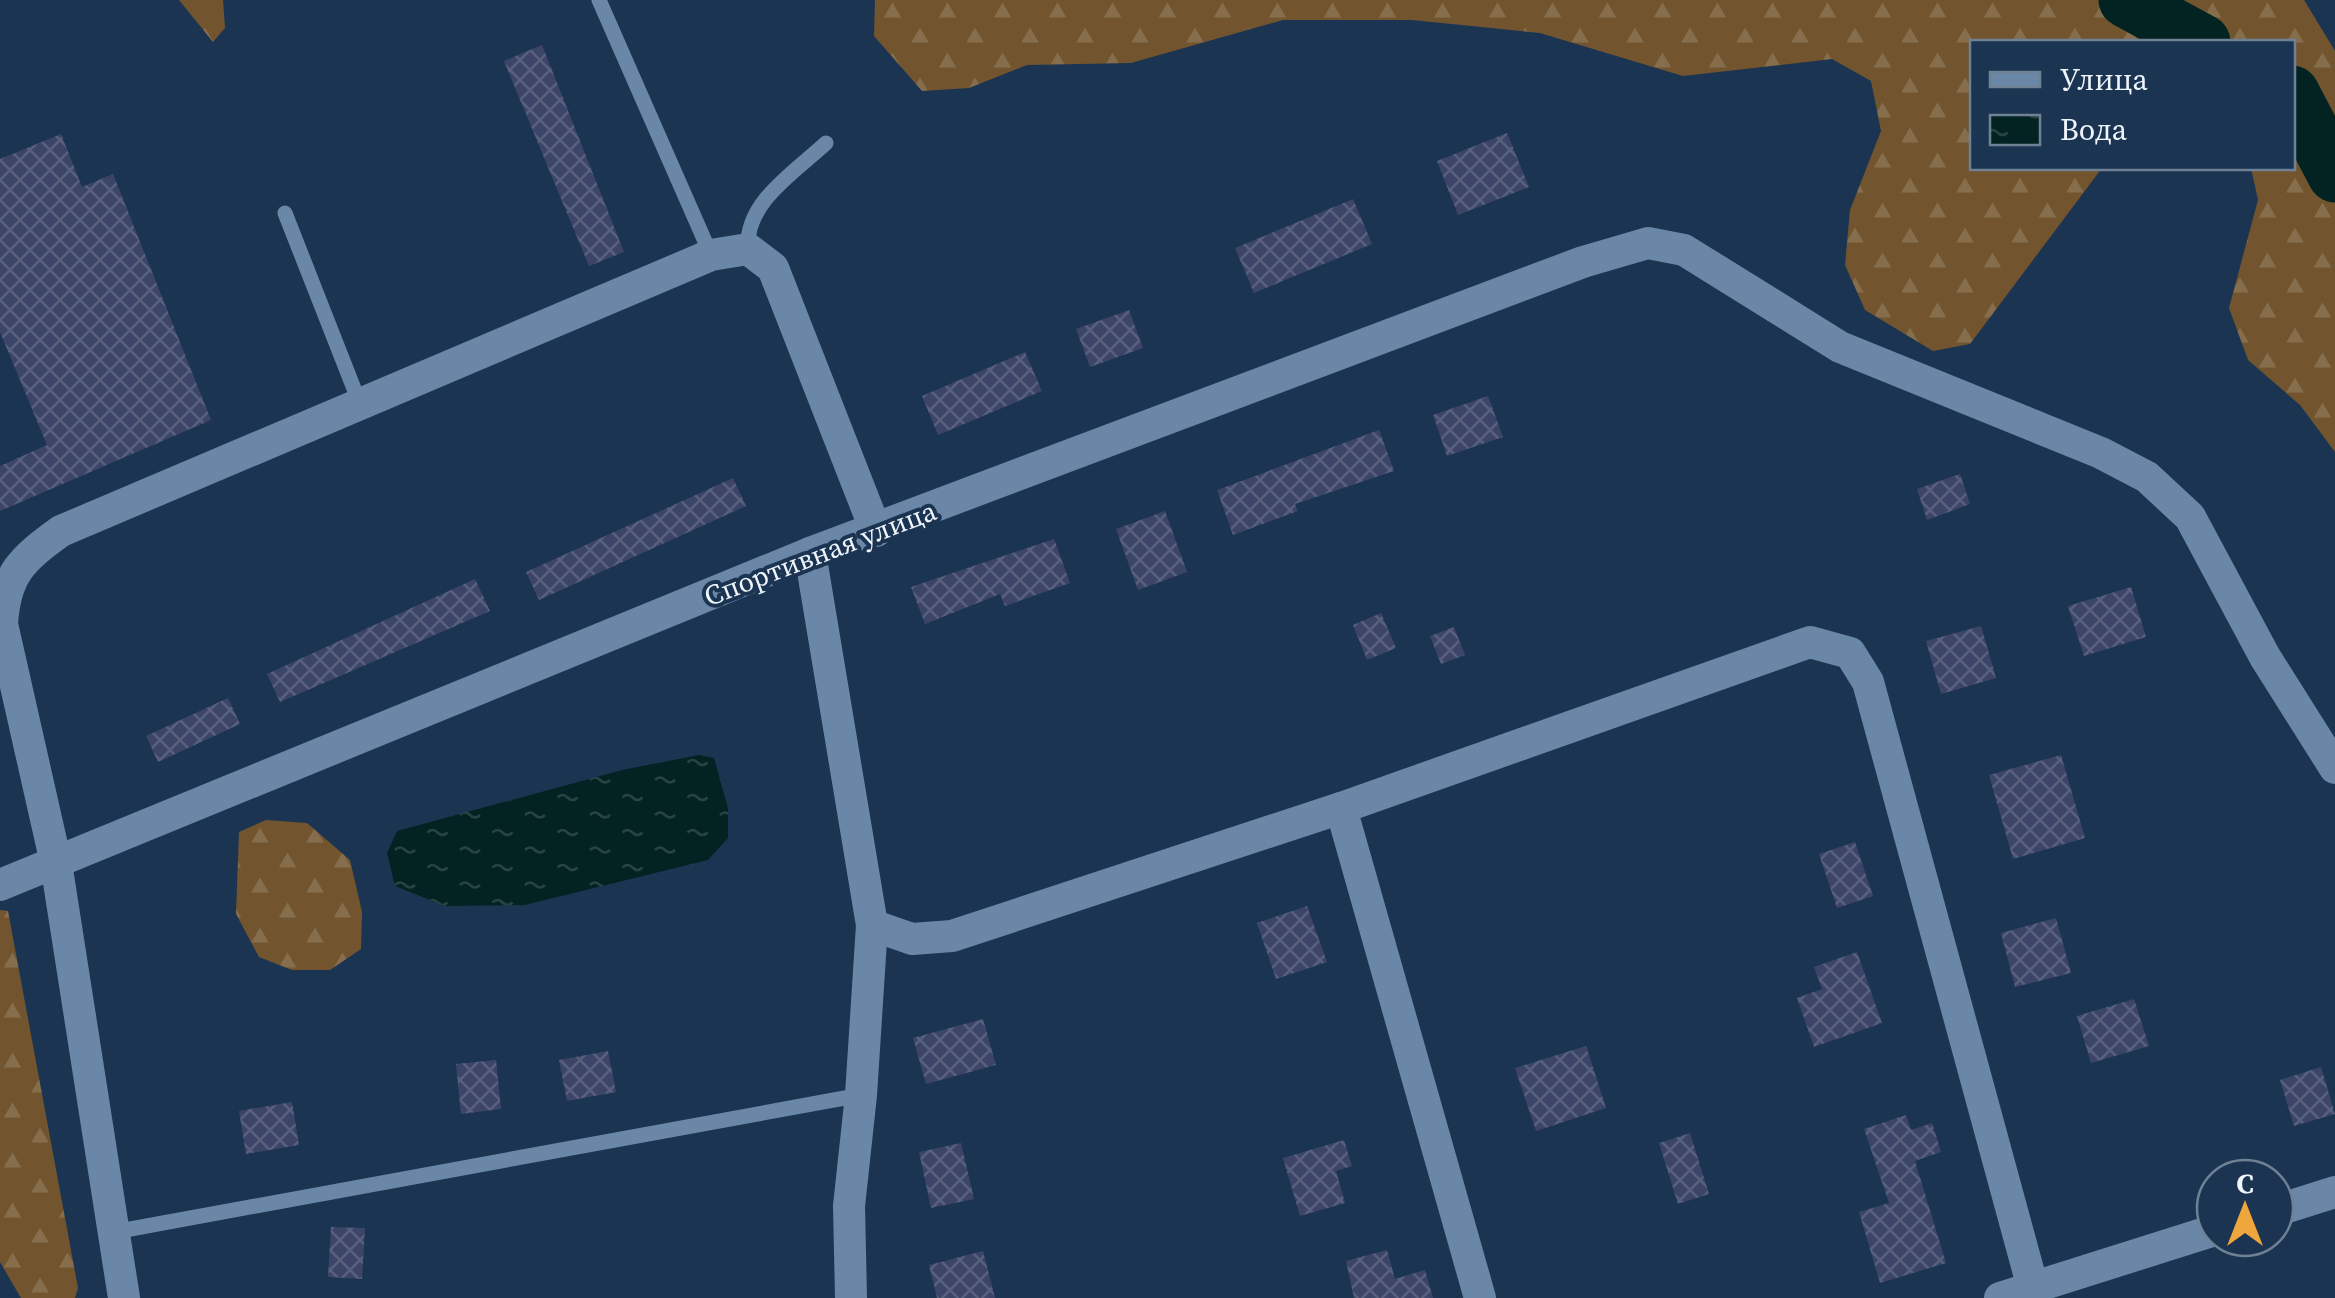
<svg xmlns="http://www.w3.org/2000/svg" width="2335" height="1298" font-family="'Source Serif 4',serif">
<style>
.forest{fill:url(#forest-firs)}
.water{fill:url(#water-ripples)}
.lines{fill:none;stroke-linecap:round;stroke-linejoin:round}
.river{stroke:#022322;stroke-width:55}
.building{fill:url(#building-cross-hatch)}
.service{stroke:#6b87a8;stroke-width:15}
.minor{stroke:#6b87a8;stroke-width:32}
.labels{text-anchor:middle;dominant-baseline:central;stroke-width:8;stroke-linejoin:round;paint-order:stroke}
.street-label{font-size:28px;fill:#eef5fc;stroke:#1b3451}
</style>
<defs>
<pattern id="forest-firs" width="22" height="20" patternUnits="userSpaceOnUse" patternTransform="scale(2.5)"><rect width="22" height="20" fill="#72552e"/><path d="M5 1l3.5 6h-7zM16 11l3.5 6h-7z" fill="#866e4d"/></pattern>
<pattern id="water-ripples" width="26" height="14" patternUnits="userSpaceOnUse" patternTransform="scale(2.5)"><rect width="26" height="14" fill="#022322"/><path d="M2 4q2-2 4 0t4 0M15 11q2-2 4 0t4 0" fill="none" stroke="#274443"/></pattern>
<pattern id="building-cross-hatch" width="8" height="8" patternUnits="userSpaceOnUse" patternTransform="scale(2.5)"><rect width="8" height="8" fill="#3c4568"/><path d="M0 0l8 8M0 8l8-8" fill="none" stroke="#58607e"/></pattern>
</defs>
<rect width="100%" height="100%" fill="#1b3451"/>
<g class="forest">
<polygon points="179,0 223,0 225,28 213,42"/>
<polygon points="875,0 2304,0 2335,51 2335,452 2300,405 2248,360 2229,308 2258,200 2251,168 2292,168 2292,42 1972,42 1972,168 2102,168 1970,344 1933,351 1865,310 1845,265 1850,210 1881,131 1871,81 1832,59 1683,76 1540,33 1412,20 1283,20 1131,63 1027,65 969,88 922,91 874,36"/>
<polygon points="266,820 307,823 350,860 362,912 361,949 330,970 292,970 259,957 236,914 239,832"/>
<polygon points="0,910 8,911 78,1288 75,1298 21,1298 0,1262"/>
</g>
<polygon class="water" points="699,755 714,758 728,808 728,838 708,860 525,905 445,906 395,886 387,853 397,831 622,770"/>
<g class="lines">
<g class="river">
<polyline points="2126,0 2203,42"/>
<polyline points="2292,93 2335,175"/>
</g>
</g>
<g class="building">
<polygon points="542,45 624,252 589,266 504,61"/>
<polygon points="1507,133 1529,187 1458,215 1437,161"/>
<polygon points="61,134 82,187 113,174 211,420 0,511 0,466 47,445 0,332 0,159"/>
<polygon points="1353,199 1372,244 1254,293 1235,248"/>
<polygon points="1129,310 1143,348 1090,367 1076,329"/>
<polygon points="1025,352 1042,391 938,435 922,396"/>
<polygon points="1488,396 1503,437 1447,456 1433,415"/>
<polygon points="1379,430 1394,471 1295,504 1298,511 1233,535 1217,490"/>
<polygon points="1960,474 1970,504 1927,520 1917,489"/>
<polygon points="733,478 746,506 539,600 526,572"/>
<polygon points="1165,511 1187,572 1138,590 1116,529"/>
<polygon points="1054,539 1070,583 1005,606 1000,594 925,624 911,587"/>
<polygon points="475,579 490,611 280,702 267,674"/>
<polygon points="2131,587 2146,637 2084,656 2068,606"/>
<polygon points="1381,613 1396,648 1367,660 1353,625"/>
<polygon points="1981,626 1996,678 1941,694 1926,641"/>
<polygon points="1454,627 1465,655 1441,664 1430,636"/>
<polygon points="228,698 240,724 158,762 146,736"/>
<polygon points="2061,755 2085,838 2013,859 1989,775"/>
<polygon points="1855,842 1873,896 1837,908 1819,854"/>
<polygon points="1307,906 1327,962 1276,979 1257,923"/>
<polygon points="2056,918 2071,973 2015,987 2001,933"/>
<polygon points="1857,952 1882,1023 1814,1047 1797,998 1822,989 1814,967"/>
<polygon points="2134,999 2149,1046 2091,1063 2077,1016"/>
<polygon points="983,1019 996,1065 926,1084 913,1038"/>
<polygon points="1586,1046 1606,1108 1536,1131 1515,1068"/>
<polygon points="608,1051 616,1092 567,1101 559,1060"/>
<polygon points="496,1060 501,1109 461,1114 456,1064"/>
<polygon points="2321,1067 2335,1114 2294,1126 2280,1080"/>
<polygon points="292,1102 299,1145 246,1154 239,1111"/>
<polygon points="1906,1115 1911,1130 1932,1123 1941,1152 1915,1161 1946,1263 1880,1283 1859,1212 1889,1203 1864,1129"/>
<polygon points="1690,1133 1709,1194 1678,1204 1659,1143"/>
<polygon points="1344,1140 1352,1166 1336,1171 1345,1203 1300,1216 1283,1158"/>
<polygon points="961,1143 974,1199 931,1208 919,1152"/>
<polygon points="331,1227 365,1228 362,1279 328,1277"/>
<polygon points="1387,1250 1395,1279 1425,1270 1433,1298 1354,1298 1346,1261"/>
<polygon points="983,1251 995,1298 937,1298 929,1265"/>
</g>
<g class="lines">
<g class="service">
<polyline points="599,0 711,255"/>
<polyline points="285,213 360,404"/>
<path d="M748 249C745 202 794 173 826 143"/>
<polyline points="114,1232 861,1095"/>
</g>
<g class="minor">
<polyline points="810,553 872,925 861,1095 849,1206 851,1298"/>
<polyline points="1341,808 1480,1298"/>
<polyline points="0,885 810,553 1583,262 1648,243 1684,250 1840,347 2101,453 2147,477 2190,517 2265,657 2335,768"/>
<polyline points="872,925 912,939 952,936 1341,808 1810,642 1850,653 1868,682 2033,1288"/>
<polyline points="2275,1211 2335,1192"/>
<path d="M124 1298 56 863 2 624C5 574 22 559 61 531L711 255 748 249 773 268 876 531"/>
<polyline points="2000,1298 2215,1230"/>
</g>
</g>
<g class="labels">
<g class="street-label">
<text transform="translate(820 553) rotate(-21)">Спортивная улица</text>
</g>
</g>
<rect x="1970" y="40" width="325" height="130" fill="#1b3451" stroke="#6f8195" stroke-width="2.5"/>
<rect x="1990" y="72" width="50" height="15" fill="#6b87a8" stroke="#6f8195" stroke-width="2.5"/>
<text x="2060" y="90" font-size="30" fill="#eef5fc">Улица</text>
<rect x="1990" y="115" width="50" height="30" fill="url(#water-ripples)" stroke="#6f8195" stroke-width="2.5"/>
<text x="2060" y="140" font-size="30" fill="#eef5fc">Вода</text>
<g transform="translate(2245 1208)"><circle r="48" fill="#1b3451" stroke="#6f8195" stroke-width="2.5"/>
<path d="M0-8L18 38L0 25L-18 38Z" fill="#efa73d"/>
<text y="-15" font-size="28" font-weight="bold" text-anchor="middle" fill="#eef5fc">С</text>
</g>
</svg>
